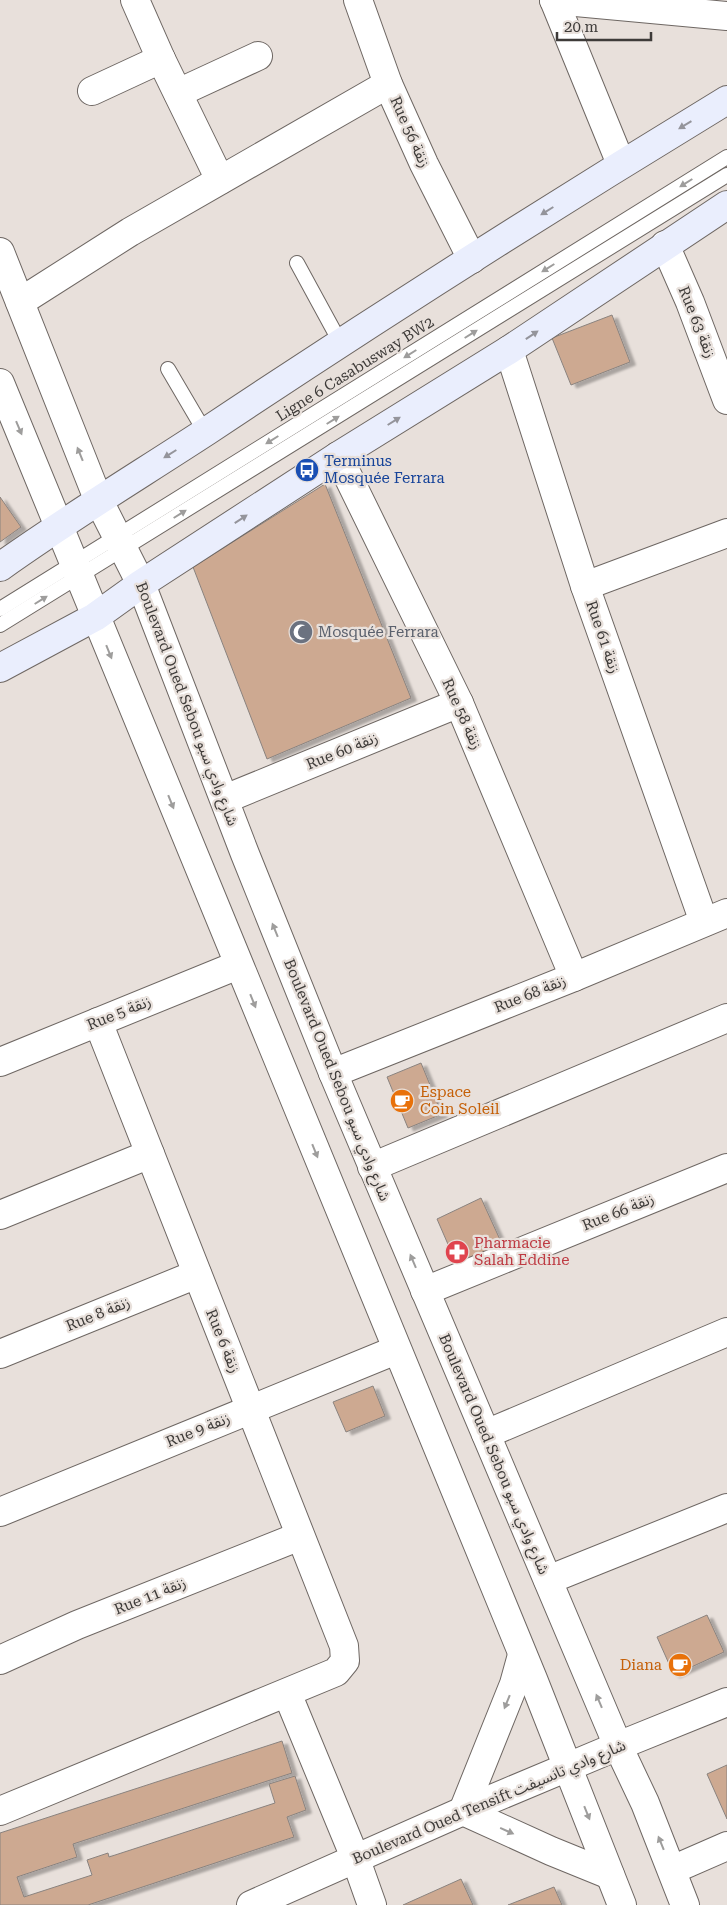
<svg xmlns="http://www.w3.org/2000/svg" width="727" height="1905" font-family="'Roboto Serif','Noto Sans Arabic',serif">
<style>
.building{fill:#cda991;stroke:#8a837f;filter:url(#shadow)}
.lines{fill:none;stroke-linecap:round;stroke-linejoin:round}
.service-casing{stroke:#6e6763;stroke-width:16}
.minor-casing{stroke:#6e6763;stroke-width:30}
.tertiary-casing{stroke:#6e6763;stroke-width:30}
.secondary-casing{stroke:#6e6763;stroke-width:30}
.service{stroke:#fff;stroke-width:14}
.minor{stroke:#fff;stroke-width:28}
.tertiary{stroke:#fff;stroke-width:28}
.secondary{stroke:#eaeefd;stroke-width:28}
.oneway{fill:#94949b}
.oneway2{fill:#9e9d9c}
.labels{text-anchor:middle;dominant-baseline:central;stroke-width:4.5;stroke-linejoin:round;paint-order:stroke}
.street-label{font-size:15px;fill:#3e3b39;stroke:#e8e0db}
.transit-label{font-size:15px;fill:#164399;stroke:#e8e0db;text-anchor:start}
.worship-label{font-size:15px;fill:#5b616d;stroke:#e8e0db;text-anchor:start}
.food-label{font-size:15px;fill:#c56008;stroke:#e8e0db;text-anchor:start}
.health-label{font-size:15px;fill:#be3a42;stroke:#e8e0db;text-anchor:start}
</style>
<defs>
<filter id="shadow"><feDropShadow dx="5.5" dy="3" stdDeviation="1" flood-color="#0004"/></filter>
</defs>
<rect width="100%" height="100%" fill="#e8e0db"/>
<g class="building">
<polygon points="612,315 630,362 571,385 552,338"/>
<polygon points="325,484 411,698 267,759 193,567"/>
<polygon points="0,497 21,527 0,542"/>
<polygon points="421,1063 442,1114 408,1128 387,1077"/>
<polygon points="481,1198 502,1244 457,1265 437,1219"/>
<polygon points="373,1386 385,1416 346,1432 333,1402"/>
<polygon points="707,1615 724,1652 674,1675 657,1637"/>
<polygon points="282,1741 292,1773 73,1844 77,1857 17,1877 24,1897 92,1875 87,1860 108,1853 109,1857 275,1803 269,1784 295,1776 306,1810 287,1817 294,1837 88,1905 0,1905 0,1833"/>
<polygon points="727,1765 727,1819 707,1774"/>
<polygon points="461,1879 473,1905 403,1905"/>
<polygon points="554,1887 562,1905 508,1905"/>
</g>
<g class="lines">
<g class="service-casing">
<g id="service">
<polyline points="297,263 340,342"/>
<polyline points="168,369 205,432"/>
<polyline points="0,609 727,157"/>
<polyline points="0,625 727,175"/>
</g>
</g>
<g class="minor-casing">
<g id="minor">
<polyline points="135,0 161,59 220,180"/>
<polyline points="358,0 388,84 424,164 472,259"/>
<polyline points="554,0 621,164"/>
<polyline points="554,0 727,16"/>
<polyline points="92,91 161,59"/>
<polyline points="178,93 258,56"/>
<polyline points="665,245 690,302 727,400"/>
<polyline points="20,302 130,232 388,84"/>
<polyline points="509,350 585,586 704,922"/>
<polyline points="338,456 459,703 574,977"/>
<polyline points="585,586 727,533"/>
<polyline points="225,799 459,703"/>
<polyline points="0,1062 238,965"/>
<polyline points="333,1073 574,977 727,913"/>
<polyline points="372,1167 727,1018"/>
<polyline points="0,1215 150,1154"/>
<polyline points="425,1291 727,1168"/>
<polyline points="0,1354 197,1274"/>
<polyline points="486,1434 727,1332"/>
<polyline points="0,1512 396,1350"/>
<polyline points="548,1580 727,1508"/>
<polyline points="0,1660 77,1625 300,1536"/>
<polyline points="287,1693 356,1860 372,1905"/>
<polyline points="0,1811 336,1672 345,1661 344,1646 98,1022"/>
<polyline points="672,1870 727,1846"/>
</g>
</g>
<g class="tertiary-casing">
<g id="tertiary">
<polyline points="0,252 98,499 141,584 245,854 333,1073 618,1746 645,1803 685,1905"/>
<polyline points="0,383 533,1679 622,1905"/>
<polyline points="522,1655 514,1684 463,1811 551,1851 610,1875"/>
<polyline points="251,1905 463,1811 618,1746 727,1702"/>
</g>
</g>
<g class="secondary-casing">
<g id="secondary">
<path d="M0 567C67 519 138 476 207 431 378 317 551 207 727 100"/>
<polyline points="0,668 95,617 141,584 338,456 509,350 727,205"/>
</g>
</g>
<use href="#service" class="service"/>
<use href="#minor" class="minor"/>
<use href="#tertiary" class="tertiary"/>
<use href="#secondary" class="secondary"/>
</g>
<defs><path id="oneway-solid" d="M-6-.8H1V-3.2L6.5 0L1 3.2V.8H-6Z" transform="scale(1.25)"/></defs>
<g class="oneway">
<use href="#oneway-solid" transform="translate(685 125) rotate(149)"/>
<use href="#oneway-solid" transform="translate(547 211) rotate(148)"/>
<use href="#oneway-solid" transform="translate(532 335) rotate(-34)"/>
<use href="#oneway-solid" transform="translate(394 421) rotate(-32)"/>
<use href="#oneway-solid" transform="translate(170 454) rotate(148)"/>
<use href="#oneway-solid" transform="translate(241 519) rotate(-33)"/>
</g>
<g class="oneway2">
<use href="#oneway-solid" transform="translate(686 183) rotate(148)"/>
<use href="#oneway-solid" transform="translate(548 268) rotate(148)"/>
<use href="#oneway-solid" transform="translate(471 334) rotate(-32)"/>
<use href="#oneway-solid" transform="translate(410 354) rotate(148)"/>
<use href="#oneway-solid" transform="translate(333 420) rotate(-32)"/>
<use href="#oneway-solid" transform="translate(19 428) rotate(67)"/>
<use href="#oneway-solid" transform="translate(272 440) rotate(148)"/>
<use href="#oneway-solid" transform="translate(80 454) rotate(-112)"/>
<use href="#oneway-solid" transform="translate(180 514) rotate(-32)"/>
<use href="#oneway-solid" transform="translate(41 600) rotate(-32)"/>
<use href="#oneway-solid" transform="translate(109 652) rotate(68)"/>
<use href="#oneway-solid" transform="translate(171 802) rotate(68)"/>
<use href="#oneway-solid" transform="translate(275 930) rotate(-112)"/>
<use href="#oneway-solid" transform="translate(253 1001) rotate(68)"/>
<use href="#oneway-solid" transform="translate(315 1151) rotate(68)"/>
<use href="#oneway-solid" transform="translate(413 1261) rotate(-113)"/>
<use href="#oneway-solid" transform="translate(599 1701) rotate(-113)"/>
<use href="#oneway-solid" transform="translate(507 1702) rotate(112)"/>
<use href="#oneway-solid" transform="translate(587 1813) rotate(68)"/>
<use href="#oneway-solid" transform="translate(507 1831) rotate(24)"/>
<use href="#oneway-solid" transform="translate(661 1843) rotate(-112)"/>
</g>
<defs>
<g id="bus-disc" transform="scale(1.25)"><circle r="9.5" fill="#1a4fb4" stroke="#e8e0db"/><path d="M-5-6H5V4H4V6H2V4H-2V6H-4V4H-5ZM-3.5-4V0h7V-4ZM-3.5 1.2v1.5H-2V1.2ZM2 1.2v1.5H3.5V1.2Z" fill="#fff"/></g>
<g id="mosque-disc" transform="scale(1.25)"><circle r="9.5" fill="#6b7280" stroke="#e8e0db"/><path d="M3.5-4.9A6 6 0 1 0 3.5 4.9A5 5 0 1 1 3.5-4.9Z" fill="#fff"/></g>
<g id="cafe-disc" transform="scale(1.25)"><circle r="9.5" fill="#e8710a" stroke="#e8e0db"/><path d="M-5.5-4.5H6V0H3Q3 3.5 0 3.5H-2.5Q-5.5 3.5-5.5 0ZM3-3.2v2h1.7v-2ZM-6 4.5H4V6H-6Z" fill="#fff"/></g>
<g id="pharmacy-disc" transform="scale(1.25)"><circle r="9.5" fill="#e0444e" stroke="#e8e0db"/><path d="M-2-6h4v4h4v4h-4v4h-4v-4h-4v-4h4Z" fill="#fff"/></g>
</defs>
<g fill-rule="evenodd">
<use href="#bus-disc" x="307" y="470"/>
<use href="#mosque-disc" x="301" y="632"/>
<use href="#cafe-disc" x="402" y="1101"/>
<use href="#pharmacy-disc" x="457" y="1252"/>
<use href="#cafe-disc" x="680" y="1665"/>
</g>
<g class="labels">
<g class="street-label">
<text transform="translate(410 132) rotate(66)">Rue 56 زنقة</text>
<text transform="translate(697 322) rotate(68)">Rue 63 زنقة</text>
<text transform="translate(355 369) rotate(-32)">Ligne 6 Casabusway BW2</text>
<text transform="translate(603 637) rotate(71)">Rue 61 زنقة</text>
<text transform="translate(187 704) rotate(69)">Boulevard Oued Sebou شارع وادي سبو</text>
<text transform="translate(462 714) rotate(66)">Rue 58 زنقة</text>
<text transform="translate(342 751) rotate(-22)">Rue 60 زنقة</text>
<text transform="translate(530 994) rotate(-22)">Rue 68 زنقة</text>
<text transform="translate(119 1013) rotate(-22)">Rue 5 زنقة</text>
<text transform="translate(337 1080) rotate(68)">Boulevard Oued Sebou شارع وادي سبو</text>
<text transform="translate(618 1212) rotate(-22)">Rue 66 زنقة</text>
<text transform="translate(98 1314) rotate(-22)">Rue 8 زنقة</text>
<text transform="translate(223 1341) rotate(68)">Rue 6 زنقة</text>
<text transform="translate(198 1430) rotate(-22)">Rue 9 زنقة</text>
<text transform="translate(494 1454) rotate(67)">Boulevard Oued Sebou شارع وادي سبو</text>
<text transform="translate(150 1596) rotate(-22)">Rue 11 زنقة</text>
<text transform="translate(489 1802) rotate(-23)">Boulevard Oued Tensift شارع وادي تانسيفت</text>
</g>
<g class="transit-label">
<text x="324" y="461">Terminus<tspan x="324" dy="17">Mosquée Ferrara</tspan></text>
</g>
<g class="worship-label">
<text x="318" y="632">Mosquée Ferrara</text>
</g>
<g class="food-label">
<text x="420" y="1092">Espace<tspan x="420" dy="17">Coin Soleil</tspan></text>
<text x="662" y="1665" text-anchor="end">Diana</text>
</g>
<g class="health-label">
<text x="474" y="1243">Pharmacie<tspan x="474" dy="17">Salah Eddine</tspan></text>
</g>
</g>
<path d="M557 32v8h94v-8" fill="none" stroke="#3e3b39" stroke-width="2.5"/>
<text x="564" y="32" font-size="15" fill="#3e3b39" stroke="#e8e0db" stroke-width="4" paint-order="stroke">20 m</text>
</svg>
